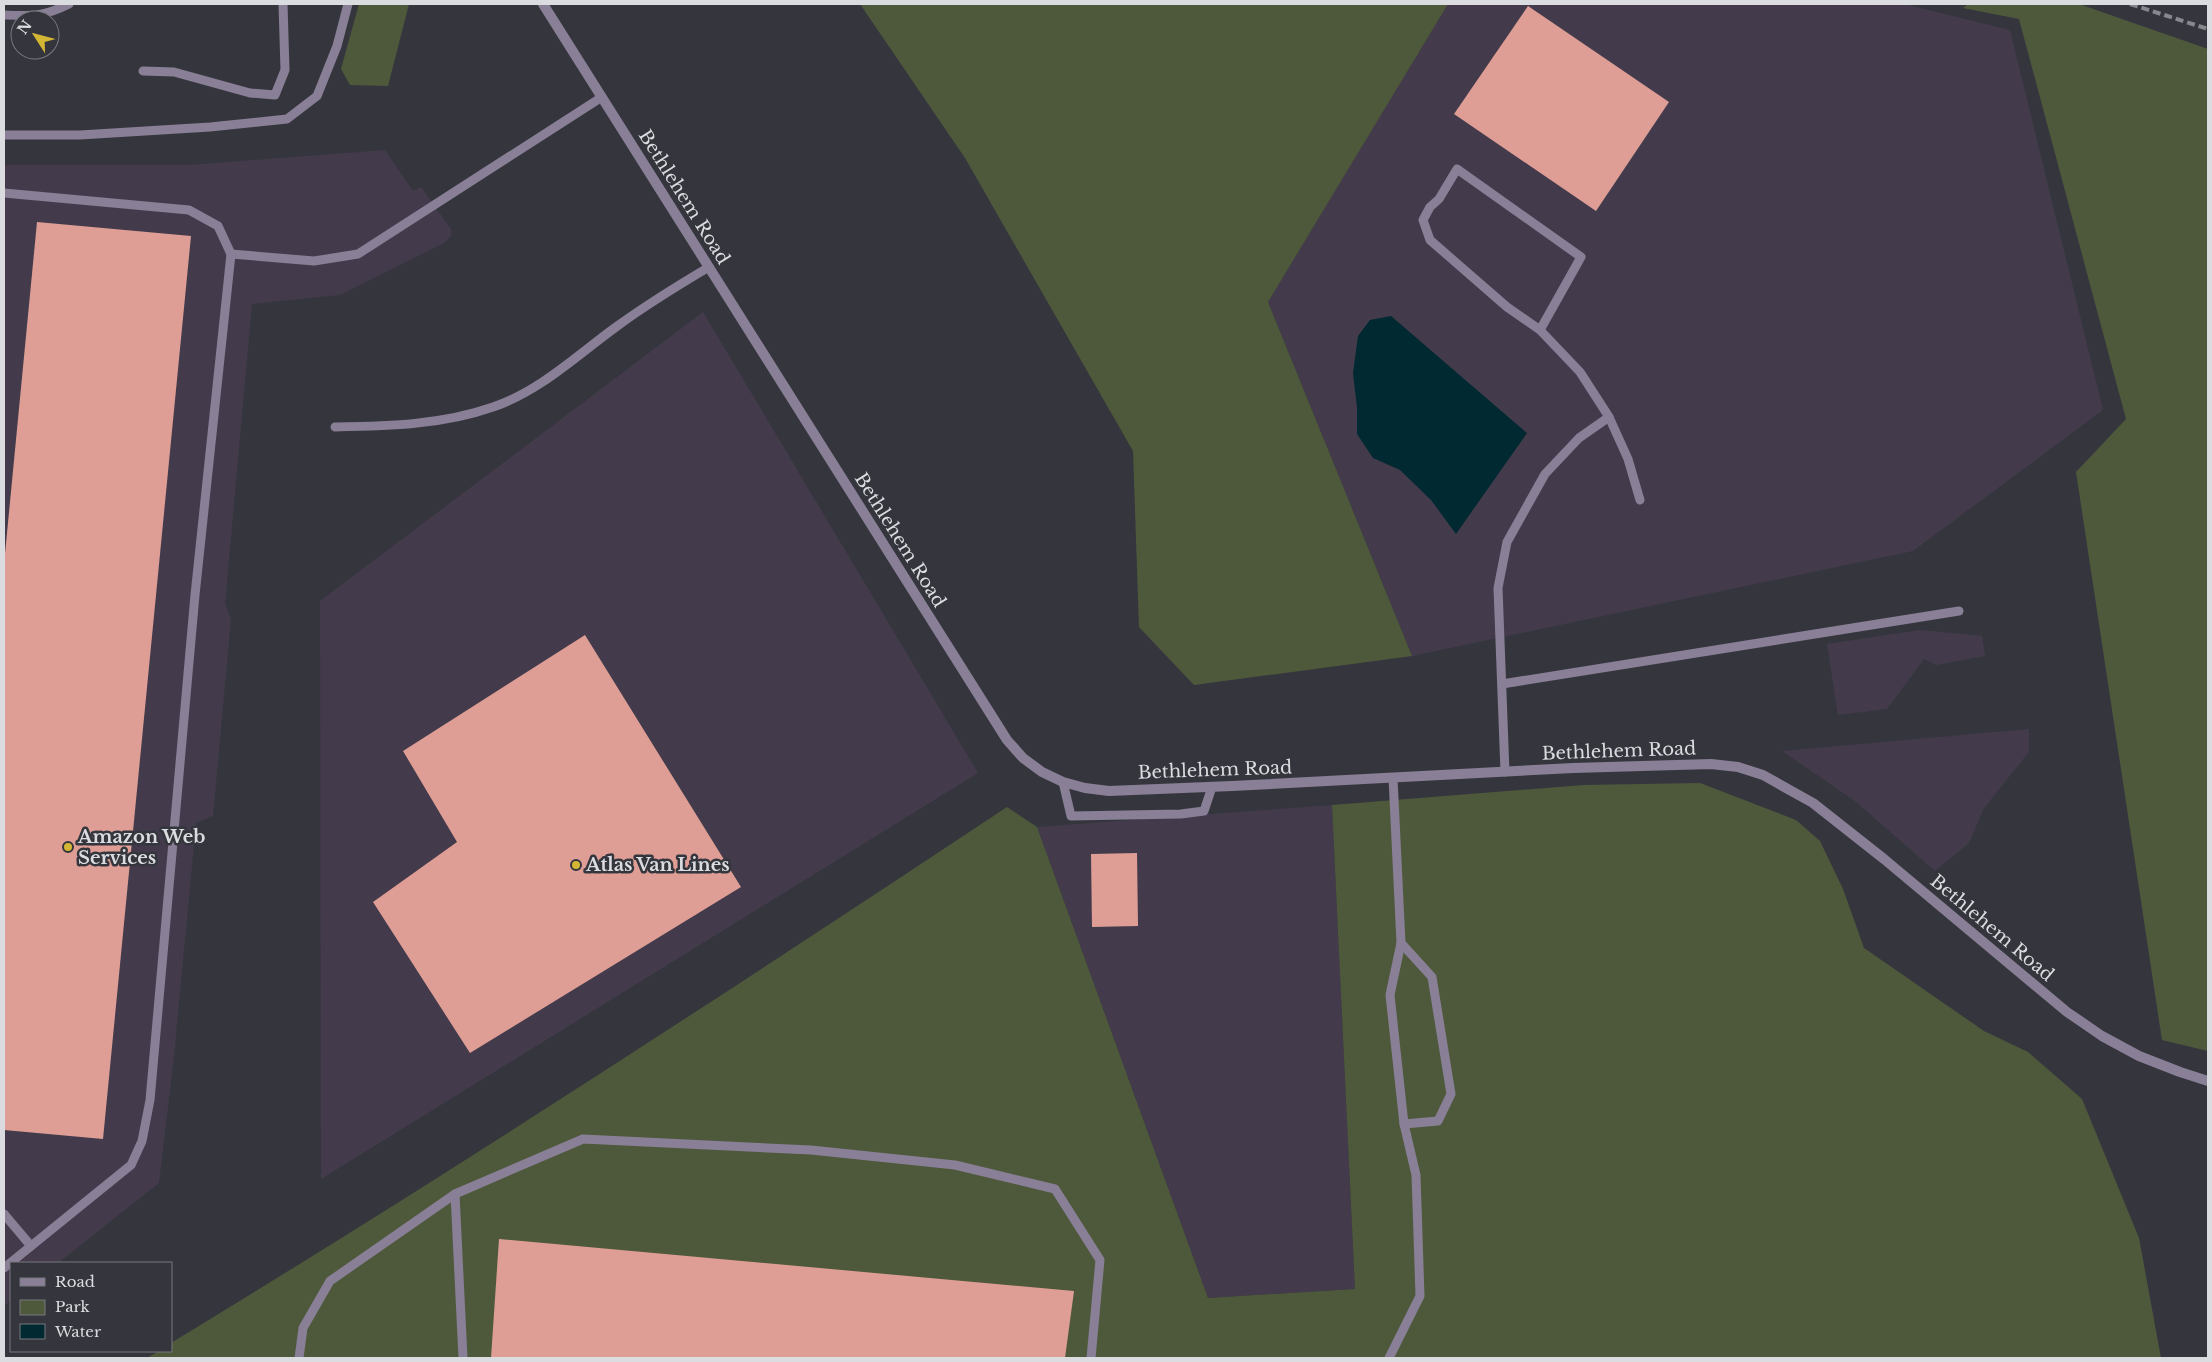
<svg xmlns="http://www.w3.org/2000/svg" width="2212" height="1362" font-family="'Libre Baskerville',serif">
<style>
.industrial{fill:#433b4b}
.green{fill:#4e593c}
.water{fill:#002931}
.building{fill:#de9e95}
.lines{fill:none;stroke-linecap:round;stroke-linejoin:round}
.service{stroke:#897f96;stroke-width:9}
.tertiary{stroke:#897f96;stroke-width:10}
.rail{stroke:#87888e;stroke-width:4;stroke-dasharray:8 4;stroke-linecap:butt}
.poi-dot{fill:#d4b635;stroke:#35363d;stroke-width:2}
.labels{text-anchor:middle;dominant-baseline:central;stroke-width:5;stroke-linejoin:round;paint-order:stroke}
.street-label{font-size:18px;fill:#dbdce0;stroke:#35363d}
.poi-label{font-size:18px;font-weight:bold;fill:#dbdce0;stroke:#35363d;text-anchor:start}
</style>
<rect width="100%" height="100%" fill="#35363d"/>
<g class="industrial">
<polygon points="1448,4 1904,4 2010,30 2103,410 1913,551 1412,656 1268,302"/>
<polygon points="385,150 413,191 421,187 451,229 451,236 444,243 340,295 252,304 225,604 231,619 213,816 196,823 174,1056 159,1183 58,1263 11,1263 11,1300 4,1306 4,165 189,165"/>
<polygon points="703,312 978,773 321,1179 320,601"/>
<polygon points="1920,630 1982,636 1985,656 1936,665 1924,659 1887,709 1838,715 1827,644"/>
<polygon points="2029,729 2029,752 1984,808 1969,843 1935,871 1855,801 1782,751"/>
<polygon points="1332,805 1355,1289 1208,1298 1037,827"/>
</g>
<g class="green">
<polygon points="359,4 409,4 388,86 350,85 341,69"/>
<polygon points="860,4 1448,4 1268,302 1412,656 1194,685 1139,627 1133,451 965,158"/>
<polygon points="1968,4 2079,4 2208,49 2208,1051 2162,1040 2076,472 2126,419 2019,19 1963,8"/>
<path d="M1700 783 1796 820 1820 841 1843 889 1864 948 1984 1031 2028 1052 2082 1099 2139 1238 2161 1358H147L159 1351H171V1343C454 1171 731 990 1007 807L1037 827 1208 1298 1355 1289 1332 805 1584 785Z"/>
</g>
<polygon class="water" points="1391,316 1527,433 1456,534 1431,500 1400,470 1373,458 1357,434 1357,408 1353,373 1358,336 1370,320"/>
<g class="building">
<polygon points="1528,6 1669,102 1596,211 1454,114"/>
<polygon points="37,222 191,236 103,1139 4,1130 4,564"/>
<polygon points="585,635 741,887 470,1053 373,902 457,842 403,751"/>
<polygon points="1137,853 1138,926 1092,927 1091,854"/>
<polygon points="499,1239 1074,1291 1065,1358 491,1358"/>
</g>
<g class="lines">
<g class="service">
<path d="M4 15C32 16 43 17 69 4"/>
<polyline points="143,71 174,72 250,93 275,95 285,70 283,4"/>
<polyline points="4,135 80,135 210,127 287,119 317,96 337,46 348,4"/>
<polyline points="4,193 189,210 218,226 231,254 314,261 358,254 602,97"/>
<polyline points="1540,330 1581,257 1457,169 1439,199 1430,207 1423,220 1430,240 1507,307 1540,330 1580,372 1609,417 1628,459 1640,500"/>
<path d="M335 427C388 426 442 425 493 407 540 391 576 356 616 327 646 305 677 286 709 267"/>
<polyline points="1502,684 1959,611"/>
<polyline points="1505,772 1498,588 1507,542 1545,474 1579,438 1609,417"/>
<polyline points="1063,782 1071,816 1181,814 1204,811 1212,787"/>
<polyline points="1401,943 1432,977 1451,1094 1438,1121 1404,1124"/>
<polyline points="455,1194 463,1358"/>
<polyline points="4,1214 31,1246"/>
<polyline points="4,1268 131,1165 142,1141 150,1100 195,595 231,254"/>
<polyline points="299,1358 303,1328 330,1281 455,1194 583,1139 811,1150 955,1165 1055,1189 1100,1260 1091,1358"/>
<polyline points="1389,1358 1420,1296 1416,1175 1404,1124 1390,995 1401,943 1393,778"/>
</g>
<polyline class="tertiary" points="543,4 1007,740 1023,758 1042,772 1063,782 1085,788 1109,791 1232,786 1573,768 1711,764 1738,767 1763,775 1813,803 1884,859 2067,1012 2102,1036 2139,1056 2180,1072 2208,1081"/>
<polyline class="rail" points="2130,4 2208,29"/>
</g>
<g class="poi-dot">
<circle cx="68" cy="847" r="5"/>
<circle cx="576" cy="865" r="5"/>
</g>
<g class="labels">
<g class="street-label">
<text transform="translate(684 197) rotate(58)">Bethlehem Road</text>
<text transform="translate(900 540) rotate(58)">Bethlehem Road</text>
<text transform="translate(1619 751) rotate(-2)">Bethlehem Road</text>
<text transform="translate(1215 770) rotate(-2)">Bethlehem Road</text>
<text transform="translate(1992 928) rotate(40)">Bethlehem Road</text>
</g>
<g class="poi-label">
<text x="78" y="837">Amazon Web<tspan x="78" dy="21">Services</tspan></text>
<text x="586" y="865">Atlas Van Lines</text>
</g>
</g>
<rect width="2212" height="1362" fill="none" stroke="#dbdce0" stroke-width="10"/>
<rect x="10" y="1262" width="162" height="90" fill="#35363d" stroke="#77787e"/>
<rect x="20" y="1278" width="25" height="8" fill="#897f96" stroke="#77787e"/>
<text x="55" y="1287" font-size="15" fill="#dbdce0">Road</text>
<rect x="20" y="1300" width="25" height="15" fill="#4e593c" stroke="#77787e"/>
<text x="55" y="1312" font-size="15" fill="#dbdce0">Park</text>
<rect x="20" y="1324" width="25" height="15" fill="#002931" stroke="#77787e"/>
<text x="55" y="1337" font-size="15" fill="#dbdce0">Water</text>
<g transform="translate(35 35) rotate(306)"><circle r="24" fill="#35363d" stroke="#77787e"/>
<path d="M0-4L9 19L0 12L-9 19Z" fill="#d4b635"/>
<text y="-8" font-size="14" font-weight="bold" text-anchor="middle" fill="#dbdce0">N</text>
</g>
</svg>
